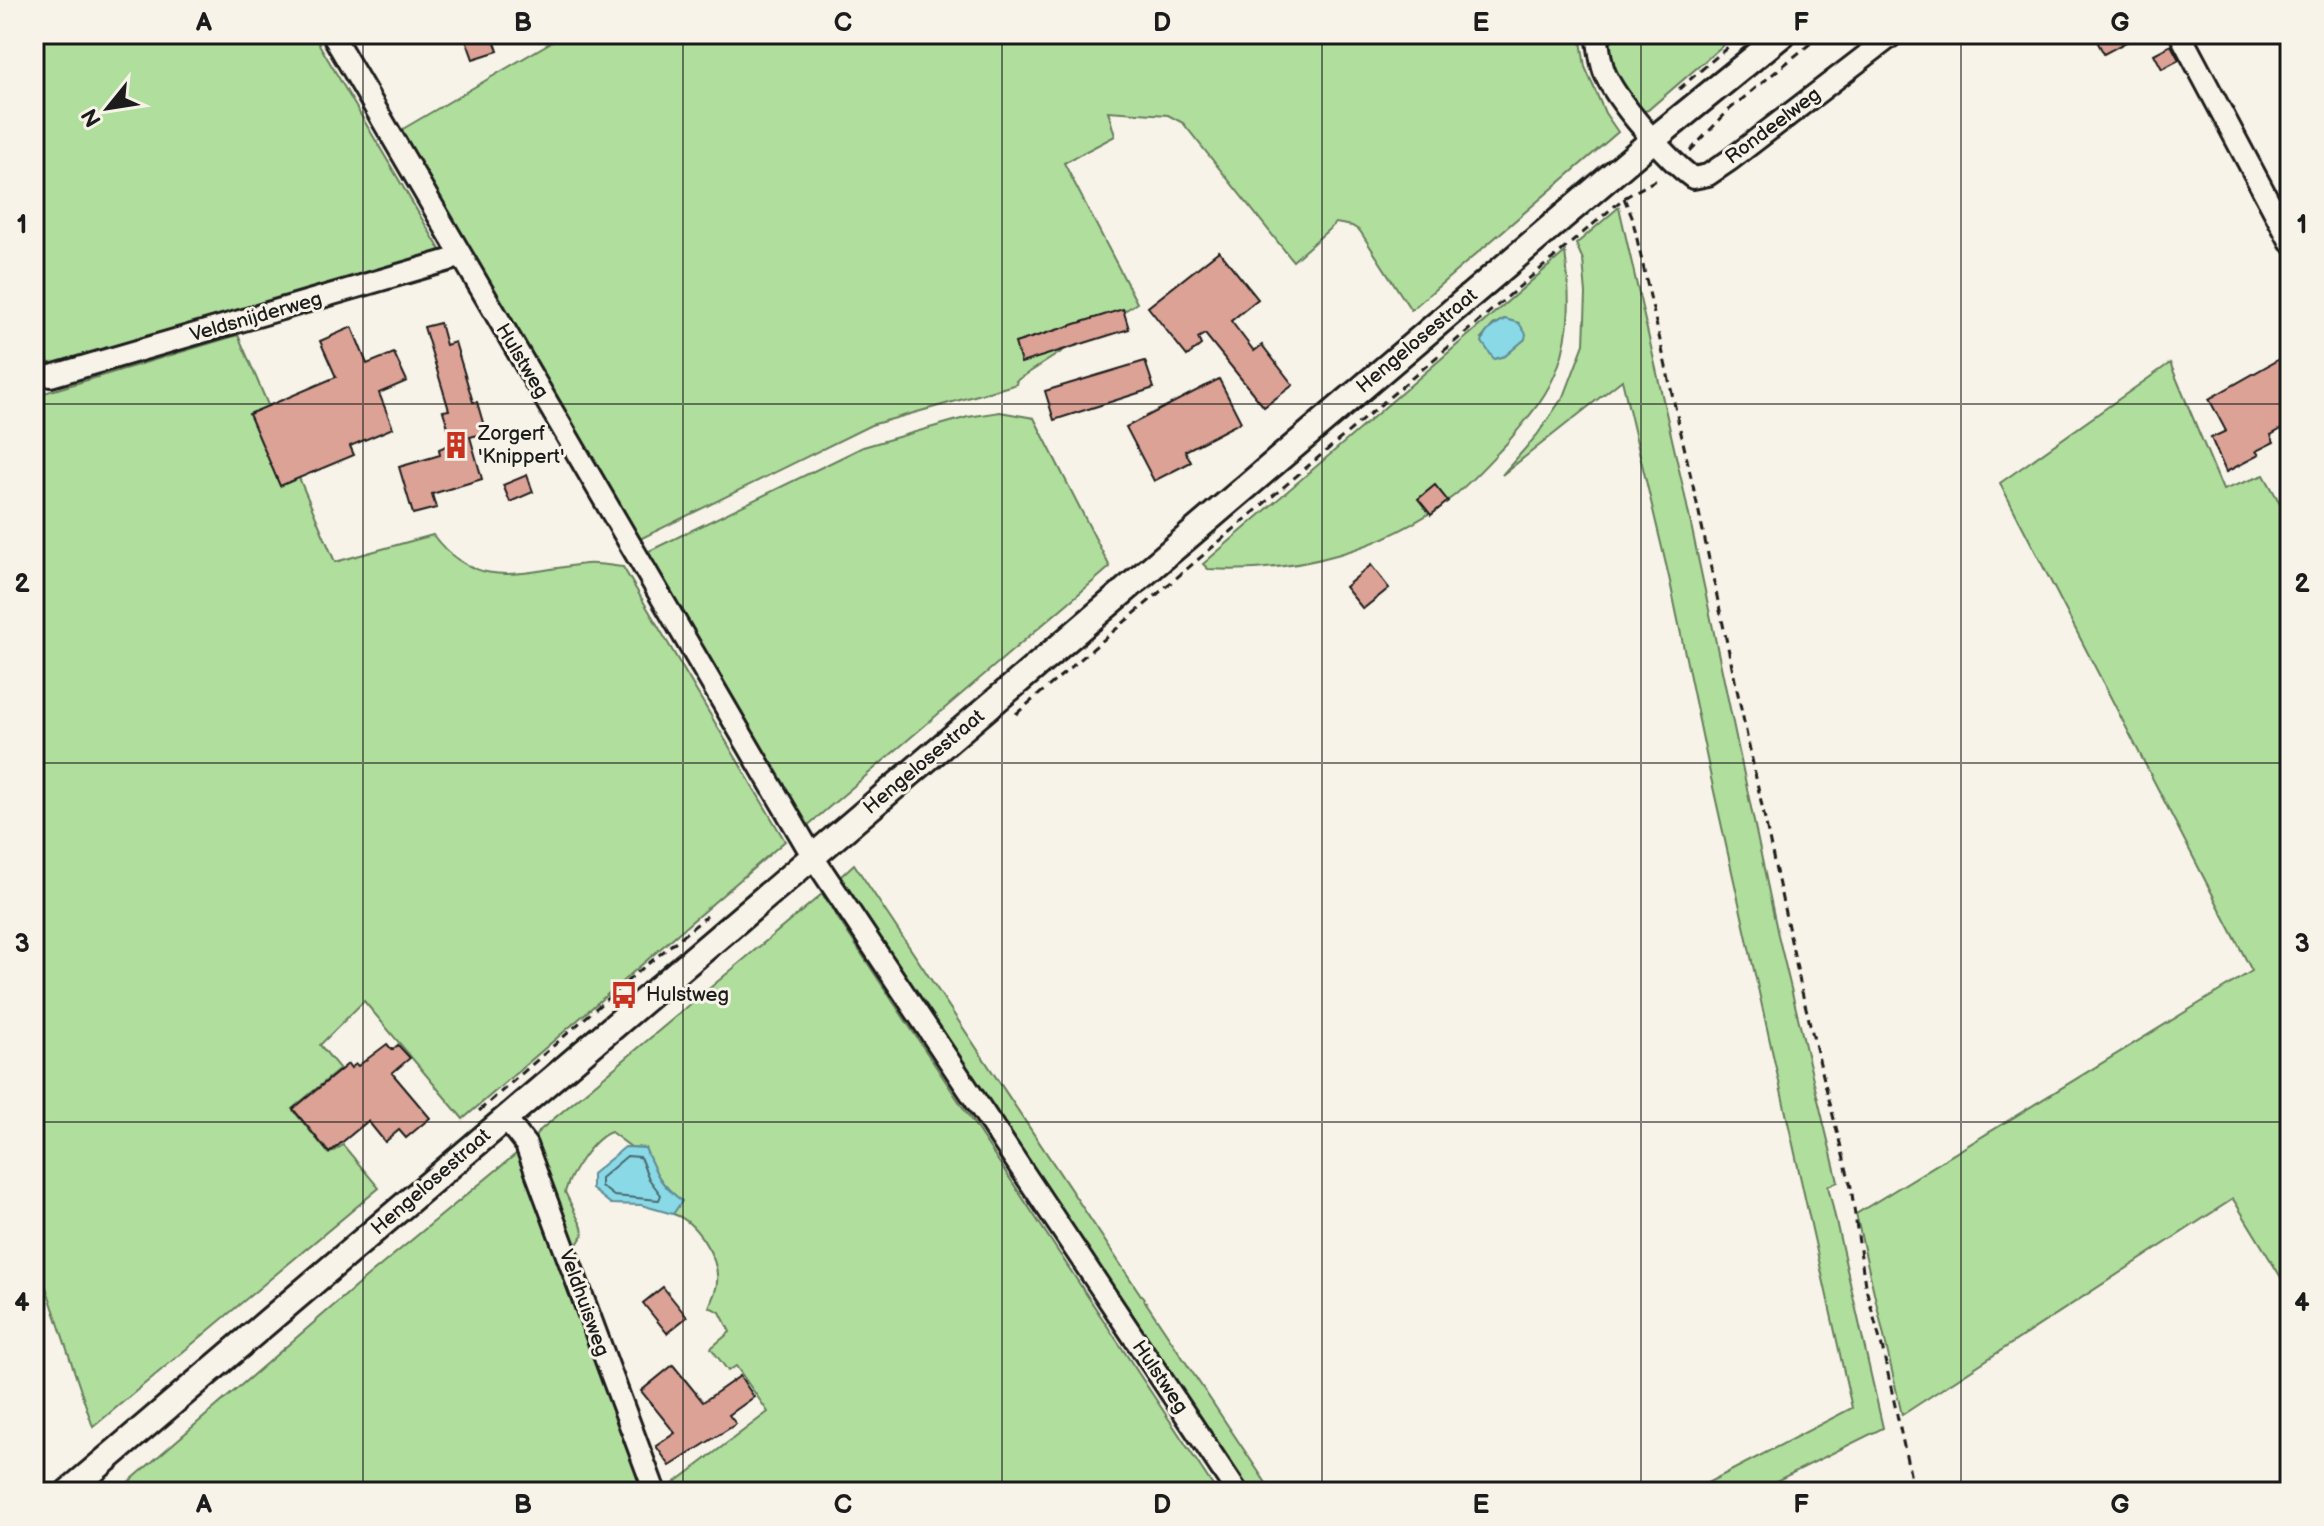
<svg xmlns="http://www.w3.org/2000/svg" width="2324" height="1526" font-family="'Balsamiq Sans',sans-serif">
<style>
.green{fill:#b0de9d;stroke:#667d5c;stroke-width:2;fill-rule:evenodd}
.water{fill:#8ad9e7;stroke:#5e8d96;stroke-width:2}
.lines{fill:none;stroke-linecap:round;stroke-linejoin:round}
.shore{stroke:#48686d;stroke-width:2}
.building{fill:#dba295;stroke:#1c1c1c;stroke-width:2}
.minor-casing{stroke:#1c1c1c;stroke-width:26}
.major-casing{stroke:#1c1c1c;stroke-width:30}
.path{stroke:#1c1c1c;stroke-width:3;stroke-dasharray:8 6;stroke-linecap:butt}
.minor{stroke:#f7f3e8;stroke-width:20}
.major{stroke:#f7f3e8;stroke-width:24}
.grid{fill:none;stroke:#1c1c1c;stroke-width:2;stroke-opacity:0.55}
.labels{text-anchor:middle;dominant-baseline:central;stroke-width:6;stroke-linejoin:round;paint-order:stroke}
.street-label{font-size:20px;fill:#1c1c1c;stroke:#f7f3e8}
.poi-label{font-size:20px;fill:#1c1c1c;stroke:#f7f3e8;text-anchor:start}
.neatline{fill:none;stroke:#1c1c1c;stroke-width:3}
.grid-label{font-size:26px;text-anchor:middle;font-weight:bold;fill:#1c1c1c}
</style>
<rect width="100%" height="100%" fill="#f7f3e8"/>
<filter id="ink" filterUnits="userSpaceOnUse"><feTurbulence type="fractalNoise" baseFrequency=".0125" numOctaves="2"/><feDisplacementMap in="SourceGraphic" scale="16" xChannelSelector="R" yChannelSelector="G"/><feConvolveMatrix kernelMatrix="1 2 1 2 8 2 1 2 1" color-interpolation-filters="sRGB"/></filter>
<g filter="url(#ink)">
<g class="green">
<polygon points="34,34 313,34 442,253 54,371 34,337"/>
<polygon points="565,34 1580,34 1585,67 1605,113 1618,132 1411,310 1360,231 1352,226 1336,223 1293,261 1183,123 1168,115 1108,111 1115,136 1064,163 1137,303 1016,381 1017,384 871,425 634,542 396,133"/>
<polygon points="1617,34 1736,34 1648,110 1642,112 1627,100 1607,53 1610,44"/>
<polygon points="1619,207 1683,487 1778,935 1838,1182 1828,1186 1883,1428 1754,1492 1690,1492 1852,1408 1711,778 1669,577 1622,380 1502,475 1537,435 1565,394 1584,344 1586,294 1583,260 1576,244"/>
<path d="M1565 252C1570 291 1572 330 1558 367 1547 397 1527 419 1507 443 1490 461 1474 479 1455 495 1386 550 1295 574 1208 569L1203 564ZM1504 319 1519 323 1525 339 1505 356 1482 338 1493 325Z"/>
<path d="M238 335 335 562 433 535C477 594 526 570 586 564 598 563 611 566 623 567L785 841 463 1119 364 1001 320 1045 340 1069 292 1109 329 1154 343 1145 379 1188 93 1427 34 1251V396Z"/>
<polygon points="2170,363 2223,490 2264,475 2290,521 2290,1292 2233,1199 1902,1415 1856,1214 2252,971 2000,483"/>
<polygon points="1000,412 1034,418 1110,567 806,827 641,555 863,447 968,417"/>
<polygon points="854,864 1272,1492 1245,1492 839,878"/>
<path d="M822 894 1217 1492H666L665 1490 768 1412 736 1366 728 1371 711 1348 730 1332 720 1312 709 1307C712 1299 717 1290 717 1282 720 1259 695 1220 673 1214L681 1201C661 1184 655 1173 645 1148L631 1147 611 1132C593 1138 570 1174 565 1192L582 1227 583 1235 574 1249 534 1139 538 1132Z"/>
<polygon points="516,1154 521,1160 640,1482 630,1492 117,1492 368,1276"/>
</g>
<g class="water">
<path d="M1505 319 1519 323 1526 334 1525 339 1505 356 1494 359 1482 342C1485 330 1494 325 1505 319Z"/>
<path d="M625 1147 645 1148C656 1174 659 1183 682 1201L673 1214 641 1205 611 1204 592 1189V1174Z"/>
</g>
<g class="lines">
<polygon class="shore" points="627,1156 640,1157 649,1179 661,1195 659,1200 614,1196 601,1186 601,1178"/>
</g>
<g class="building">
<polygon points="464,34 492,34 498,51 473,59"/>
<polygon points="2093,34 2141,34 2104,54"/>
<polygon points="2171,45 2179,60 2162,69 2154,54"/>
<polygon points="1219,251 1258,299 1231,321 1254,351 1262,345 1293,385 1264,407 1205,334 1198,338 1201,345 1187,356 1148,307"/>
<polygon points="1123,309 1129,329 1021,363 1015,343"/>
<polygon points="440,323 446,345 455,342 473,402 477,402 486,433 470,437 482,479 432,494 436,508 413,514 399,467 440,455 439,449 453,443 443,411 449,410 424,327"/>
<polygon points="352,327 367,364 394,353 407,381 379,393 393,428 350,446 354,455 280,486 249,414 336,377 320,341"/>
<polygon points="2290,353 2290,424 2271,435 2274,442 2256,451 2259,455 2226,472 2211,438 2226,431 2209,399"/>
<polygon points="1145,361 1154,388 1054,420 1045,391"/>
<polygon points="1219,379 1241,422 1185,451 1191,462 1154,481 1126,427"/>
<polygon points="527,475 533,492 510,502 503,485"/>
<polygon points="1435,485 1448,501 1431,515 1418,499"/>
<polygon points="1371,565 1389,588 1363,609 1345,587"/>
<polygon points="387,1044 392,1050 398,1045 410,1058 392,1073 430,1118 406,1138 399,1130 385,1142 368,1121 329,1153 293,1109 348,1064 351,1068 356,1064 358,1066"/>
<polygon points="663,1287 687,1317 667,1333 643,1303"/>
<polygon points="673,1365 703,1402 740,1376 754,1397 729,1415 736,1424 670,1466 656,1446 675,1433 641,1391"/>
</g>
<g class="lines">
<g class="minor-casing">
<g id="minor">
<polyline points="332,34 813,857 1237,1492"/>
<path d="M1597 34C1599 46 1600 60 1604 71 1615 100 1668 160 1693 178L1708 175 1730 160 1894 34"/>
<polyline points="2180,34 2290,241"/>
<polyline points="51,376 460,257"/>
<polyline points="505,1118 526,1145 655,1492"/>
</g>
</g>
<g class="major-casing">
<polyline id="major" points="68,1492 1654,139 1783,34"/>
</g>
<g class="path">
<polyline points="1679,89 1743,34"/>
<polyline points="1690,151 1730,109 1822,34"/>
<polyline points="1624,198 1632,217 1698,508 1802,992 1851,1187 1865,1285 1883,1351 1914,1492"/>
<polyline points="1016,714 1624,198 1661,177"/>
<polyline points="479,1111 633,976 707,916"/>
</g>
<use href="#minor" class="minor"/>
<use href="#major" class="major"/>
</g>
</g>
<path class="grid" d="M363 34V1492M683 34V1492M1002 34V1492M1322 34V1492M1641 34V1492M1961 34V1492M34 404H2290M34 763H2290M34 1122H2290"/>
<defs>
<g id="building-bare" transform="scale(2.16)"><path d="M-4-6H4V6H1V3H-1V6H-4ZM-2.5-4.3h1.7v1.8h-1.7ZM.8-4.3h1.7v1.8H.8ZM-2.5-1h1.7V.8h-1.7ZM.8-1h1.7V.8H.8Z" fill="#c8321e" stroke="#f7f3e8" stroke-width="2.5" paint-order="stroke"/></g>
<g id="bus-bare" transform="scale(2.16)"><path d="M-5-6H5V4H4V6H2V4H-2V6H-4V4H-5ZM-3.5-4V0h7V-4ZM-3.5 1.2v1.5H-2V1.2ZM2 1.2v1.5H3.5V1.2Z" fill="#c8321e" stroke="#f7f3e8" stroke-width="2.5" paint-order="stroke"/></g>
</defs>
<g fill-rule="evenodd">
<use href="#building-bare" x="456" y="445"/>
<use href="#bus-bare" x="624" y="995"/>
</g>
<g class="labels">
<g class="street-label">
<text transform="translate(1773 126) rotate(-37)">Rondeelweg</text>
<text transform="translate(256 317) rotate(-16)">Veldsnijderweg</text>
<text transform="translate(1417 341) rotate(-40)">Hengelosestraat</text>
<text transform="translate(522 361) rotate(59)">Hulstweg</text>
<text transform="translate(924 762) rotate(-40)">Hengelosestraat</text>
<text transform="translate(431 1182) rotate(-41)">Hengelosestraat</text>
<text transform="translate(584 1303) rotate(70)">Veldhuisweg</text>
<text transform="translate(1160 1377) rotate(56)">Hulstweg</text>
</g>
<g class="poi-label">
<text x="478" y="434">Zorgerf<tspan x="478" dy="23">'Knippert'</tspan></text>
<text x="646" y="995">Hulstweg</text>
</g>
</g>
<rect width="2324" height="1526" fill="none" stroke="#f7f3e8" stroke-width="88"/>
<g transform="translate(108 108) rotate(240)" stroke="#f7f3e8" stroke-width="6" paint-order="stroke">
<path d="M0-6L14 30L0 20L-14 30Z" fill="#1c1c1c"/>
<text y="-12" font-size="22" font-weight="bold" text-anchor="middle" fill="#1c1c1c">N</text>
</g>
<rect x="44" y="44" width="2236" height="1438" class="neatline"/>
<g class="grid-label">
<text x="204" y="31">A</text>
<text x="523" y="31">B</text>
<text x="843" y="31">C</text>
<text x="1162" y="31">D</text>
<text x="1481" y="31">E</text>
<text x="1801" y="31">F</text>
<text x="2120" y="31">G</text>
<text x="22" y="233">1</text>
<text x="2302" y="233">1</text>
<text x="22" y="592">2</text>
<text x="2302" y="592">2</text>
<text x="22" y="952">3</text>
<text x="2302" y="952">3</text>
<text x="22" y="1311">4</text>
<text x="2302" y="1311">4</text>
<text x="204" y="1513">A</text>
<text x="523" y="1513">B</text>
<text x="843" y="1513">C</text>
<text x="1162" y="1513">D</text>
<text x="1481" y="1513">E</text>
<text x="1801" y="1513">F</text>
<text x="2120" y="1513">G</text>
</g>
</svg>
